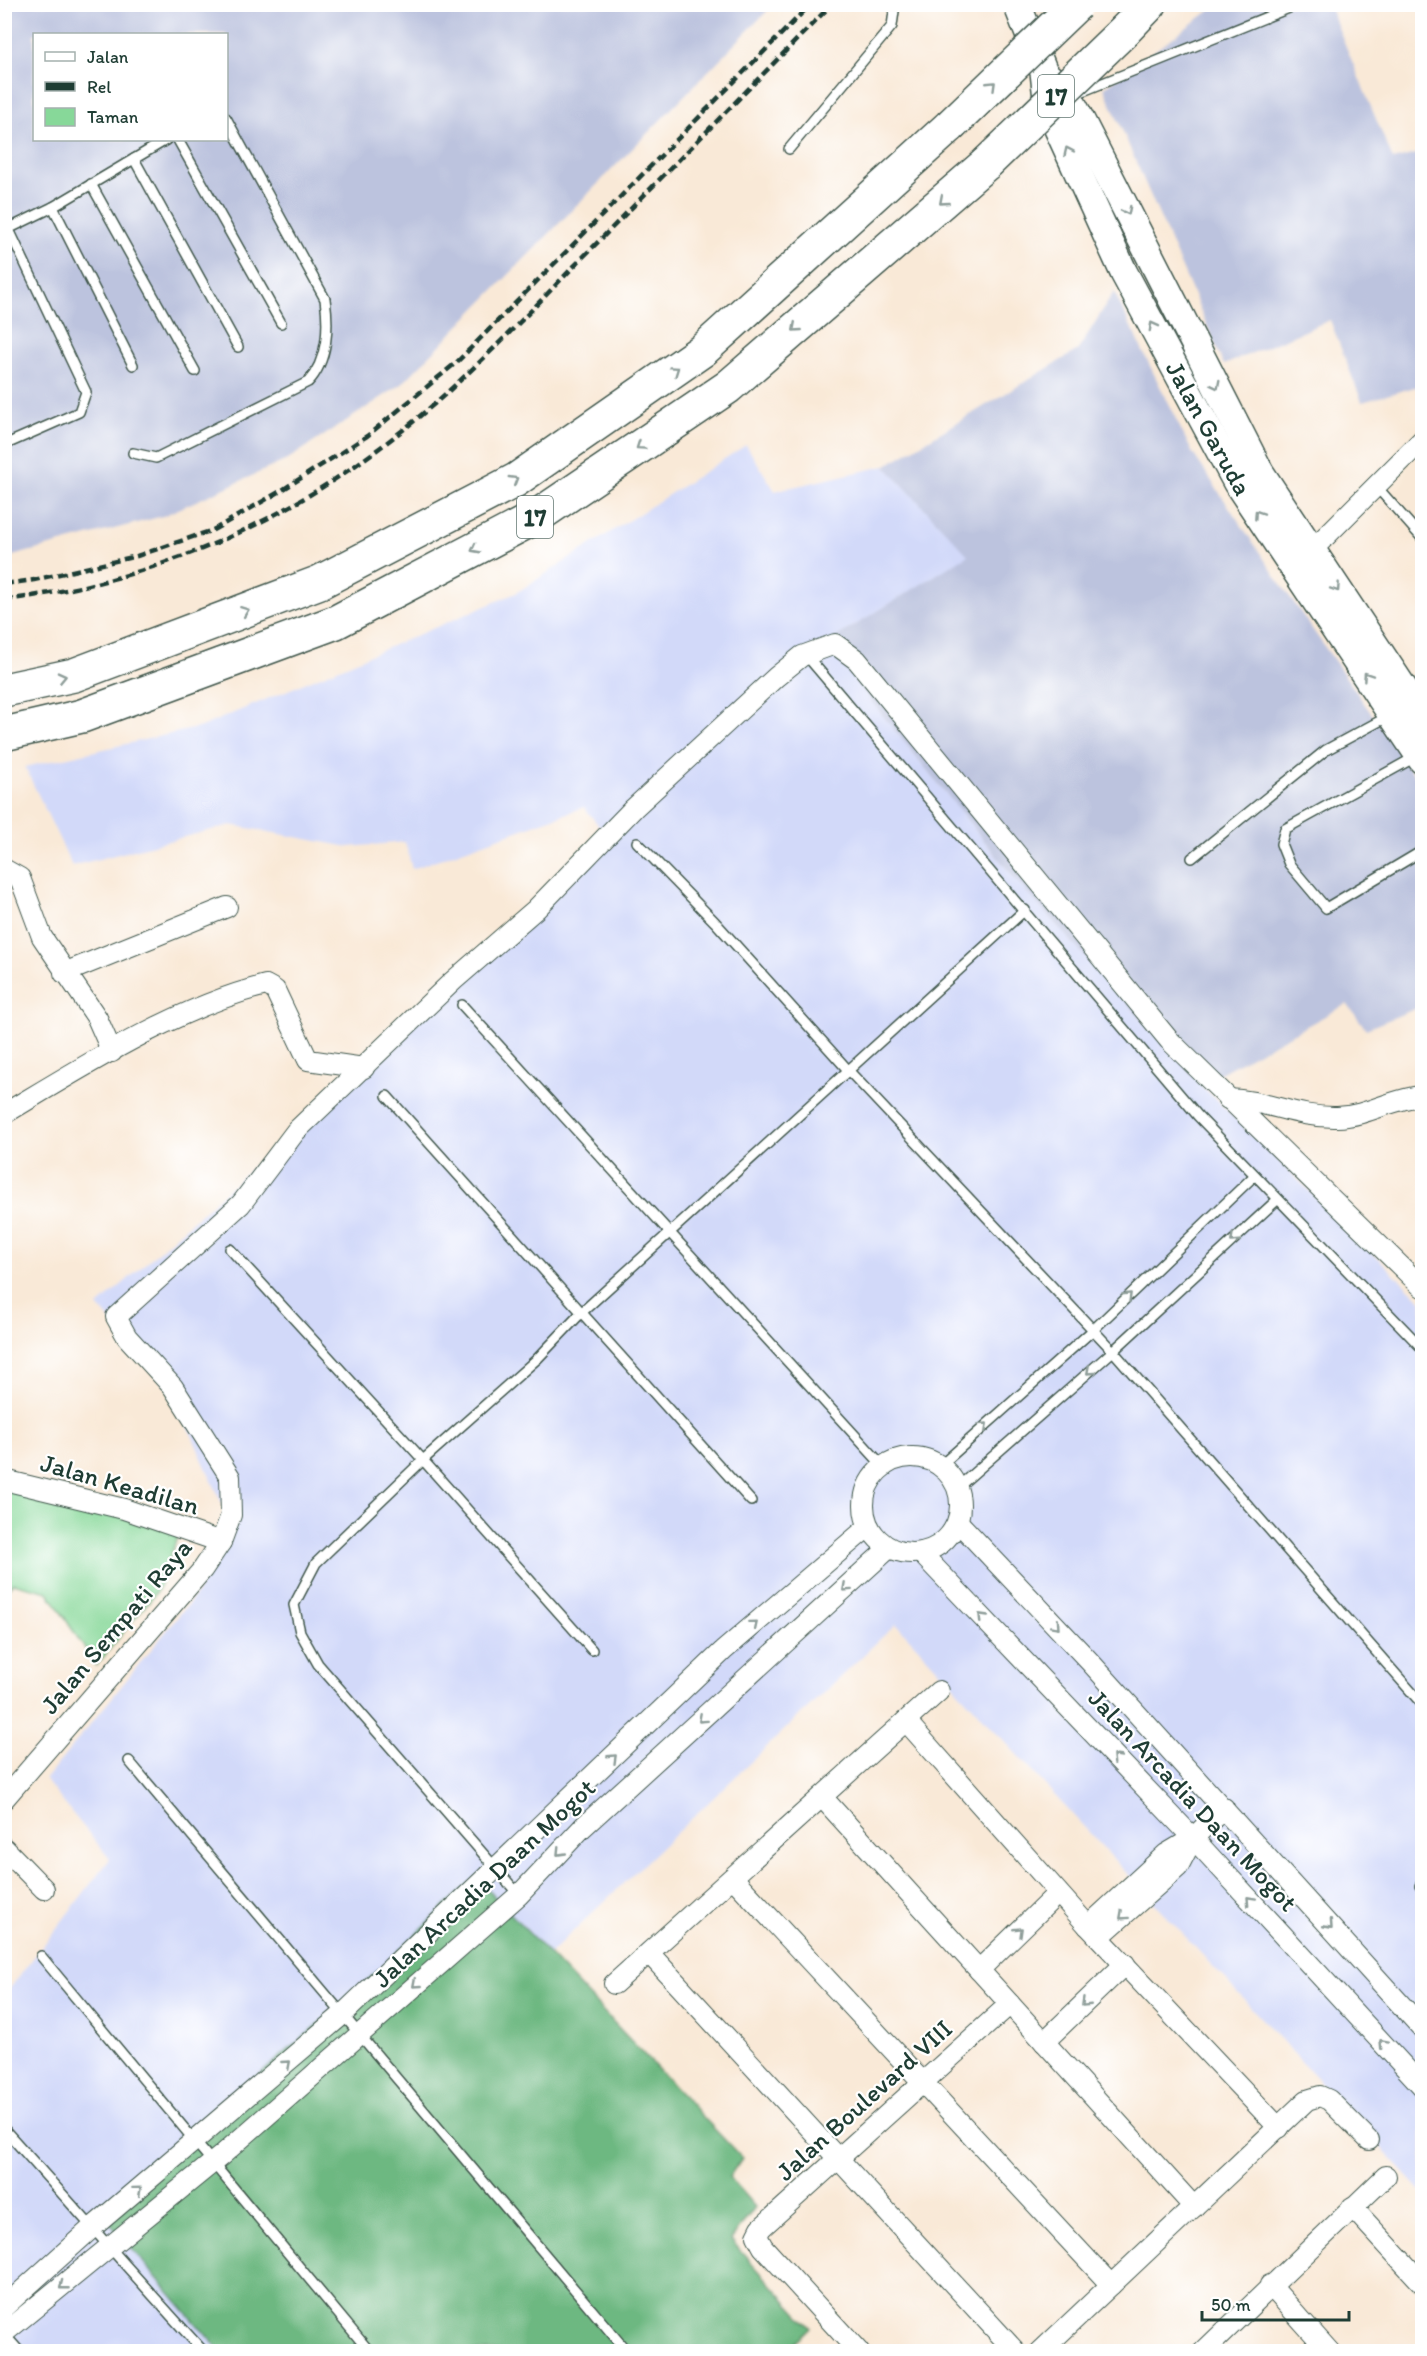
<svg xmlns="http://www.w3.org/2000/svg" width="1427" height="2356" font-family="Itim,sans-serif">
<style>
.built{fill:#d2d9f9}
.industrial{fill:#bcc3de;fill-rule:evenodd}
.green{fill:#87d899;stroke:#538a66;stroke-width:1.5}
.forest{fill:#6db881;stroke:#467a5a;stroke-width:1.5}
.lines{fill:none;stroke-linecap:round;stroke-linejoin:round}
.service-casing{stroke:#40574c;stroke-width:12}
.minor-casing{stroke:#40574c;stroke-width:22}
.secondary-casing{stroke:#40574c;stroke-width:30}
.motorway-casing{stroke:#40574c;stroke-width:36}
.service{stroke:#fff;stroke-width:9}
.minor{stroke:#fff;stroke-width:20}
.secondary{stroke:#fff;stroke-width:27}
.motorway{stroke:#fff;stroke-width:33}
.rail{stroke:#1f3d34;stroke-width:4.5;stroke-dasharray:9 4.5;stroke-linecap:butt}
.motorway-bridge-casing{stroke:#40574c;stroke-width:36;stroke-linecap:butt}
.motorway-bridge{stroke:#fff;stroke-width:33}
.oneway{stroke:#8f9e9a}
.labels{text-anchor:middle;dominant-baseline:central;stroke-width:4.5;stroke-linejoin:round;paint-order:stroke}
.shield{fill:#fff;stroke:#627771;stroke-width:1.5}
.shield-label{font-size:24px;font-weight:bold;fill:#1f3d34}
.street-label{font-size:26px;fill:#1f3d34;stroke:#fff}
</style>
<rect width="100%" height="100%" fill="#fff"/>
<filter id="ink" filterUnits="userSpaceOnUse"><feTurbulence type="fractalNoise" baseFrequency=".0167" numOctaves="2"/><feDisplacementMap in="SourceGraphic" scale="12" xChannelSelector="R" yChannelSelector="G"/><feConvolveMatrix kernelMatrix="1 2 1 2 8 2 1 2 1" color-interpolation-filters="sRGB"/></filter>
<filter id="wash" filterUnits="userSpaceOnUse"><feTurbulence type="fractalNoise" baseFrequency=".008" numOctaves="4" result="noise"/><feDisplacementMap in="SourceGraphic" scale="24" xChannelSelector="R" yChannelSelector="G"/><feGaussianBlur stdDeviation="1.35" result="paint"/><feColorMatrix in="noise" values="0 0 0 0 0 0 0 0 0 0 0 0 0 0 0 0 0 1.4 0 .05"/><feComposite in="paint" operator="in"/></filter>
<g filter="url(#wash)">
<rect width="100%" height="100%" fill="#f9e9d7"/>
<polygon class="built" points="746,445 775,491 885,466 969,555 825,644 1016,880 1200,1084 1422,1301 1422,2192 896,1624 549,1954 476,1877 349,1998 101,2213 220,2351 5,2351 4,1996 110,1859 45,1780 198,1592 227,1515 175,1397 98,1306 412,1024 607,836 584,807 412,869 405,842 349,847 231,825 72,866 25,767 201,727 516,593"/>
<g class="industrial">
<path d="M5 5H773L402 384 287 460 163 516 5 558ZM34 34H226V140H34Z"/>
<polygon points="1217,5 1341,5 1330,8 1393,160 1421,153 1422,385 1362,402 1330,320 1224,365 1104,88"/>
<polygon points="1114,292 1192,452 1285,590 1422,786 1422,1006 1366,1029 1347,1004 1200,1084 1016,880 825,644 968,555 885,466 1078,350"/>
</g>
<polygon class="green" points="5,1484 181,1527 158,1590 96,1666 48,1592 13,1583 5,1591"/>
<polygon class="forest" points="476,1877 742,2158 729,2177 755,2207 731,2240 811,2328 787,2352 220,2351 100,2212 349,1998"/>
</g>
<g filter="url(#ink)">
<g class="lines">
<g class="service-casing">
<g id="service">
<polyline points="1078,93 1299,4"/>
<polyline points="178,140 281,323"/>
<polyline points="789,149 892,26 895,4"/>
<polyline points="134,159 238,347"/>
<polyline points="91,184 195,371"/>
<polyline points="53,207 133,365"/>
<polyline points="4,219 86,392 79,412 4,445"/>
<polyline points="10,228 53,207 166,140"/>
<path d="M133 453 156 458 308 382C328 361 329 326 325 299L226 118"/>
<polyline points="1376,486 1422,538"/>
<polyline points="812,662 1198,1116 1422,1348"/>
<polyline points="1417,756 1285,829 1281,844 1289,864 1326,908 1422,851"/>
<polyline points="637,842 715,922 848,1070 1113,1351 1422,1704"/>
<polyline points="1192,858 1326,750 1389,716"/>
<polyline points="462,1005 883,1466"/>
<polyline points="387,1096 751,1501"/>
<polyline points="230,1249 423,1460 592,1650"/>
<polyline points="940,1466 1093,1330 1254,1176"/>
<polyline points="957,1488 1113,1351 1277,1200"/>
<polyline points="129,1761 624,2348"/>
<polyline points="1420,1886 1422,1884"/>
<polyline points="519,1895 318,1664 300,1632 294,1605 316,1563 423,1460 537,1359 581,1313 1025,910"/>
<polyline points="41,1956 370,2352"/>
<path d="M4 2129C71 2203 136 2278 204 2352"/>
<polyline points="4,2334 20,2352"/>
</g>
</g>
<g class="minor-casing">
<g id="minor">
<polyline points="1311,551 1422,440"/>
<polyline points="4,869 20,878 42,937 97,1018 112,1052"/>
<polyline points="64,973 227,907"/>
<path d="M1228 1099C1267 1100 1296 1118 1337 1117 1368 1116 1393 1098 1422 1096"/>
<path d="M4 1114C84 1066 177 1007 266 985L275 990 308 1060 364 1068"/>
<circle cx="912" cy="1505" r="48"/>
<polyline points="4,1480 124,1509 221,1542"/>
<polyline points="958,1522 1091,1663 1422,2028"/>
<polyline points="921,1553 1193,1838 1422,2086"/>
<polyline points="906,1721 1088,1926 1279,2128"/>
<polyline points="822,1797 1194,2207"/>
<polyline points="4,1799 203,1569 221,1542 231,1515 230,1477 173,1387 127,1337 116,1317 241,1204 296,1131 453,981 536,909 634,808 776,677 802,656 835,644 857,660 1169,1040 1422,1287"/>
<polyline points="4,1848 44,1889"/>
<polyline points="733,1878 1111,2285"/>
<polyline points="1088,1926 1166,1854 1193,1838 1224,1808"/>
<polyline points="1099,1937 1178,1867 1193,1838"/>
<polyline points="649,1953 1016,2352"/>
<polyline points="979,1970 1058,1893"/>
<polyline points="614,1984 939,1691"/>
<polyline points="1044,2042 1125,1964"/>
<polyline points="1352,2207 1422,2283"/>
<polyline points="1270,2285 1330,2352"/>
<polyline points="4,2307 93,2227 342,2015 723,1651 868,1527"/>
<polyline points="4,2333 222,2155 519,1895 583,1827 889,1548"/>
<polyline points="859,2352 763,2247 757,2236 761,2228 1010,2004"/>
<polyline points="1040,2352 1307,2100 1320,2096 1329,2100 1369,2140"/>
<polyline points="1203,2352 1386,2176"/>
</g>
</g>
<g class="secondary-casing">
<g id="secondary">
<polyline points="1017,4 1044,72 1048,107 1124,273 1237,483 1422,760"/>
<polyline points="1049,77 1069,97 1260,472 1422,716"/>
</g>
</g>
<g class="motorway-casing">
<g id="motorway">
<polyline points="1125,30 1150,4"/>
<polyline points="4,690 74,675 320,582 516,480 703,350 950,126"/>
<polyline points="4,734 82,716 336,622 536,517 728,387 987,163"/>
</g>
</g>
<use href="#service" class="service"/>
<use href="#minor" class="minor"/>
<use href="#secondary" class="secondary"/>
<use href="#motorway" class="motorway"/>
<g class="rail">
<polyline points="4,584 34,580 137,556 213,530 279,492 367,436 457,362 811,4"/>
<path d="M4 600C184 578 337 498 467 374 511 333 551 289 593 247 673 166 752 85 832 4"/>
</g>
<g class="motorway-bridge-casing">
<g id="motorway-bridge">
<polyline points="950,126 1077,4"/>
<polyline points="987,163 1125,30"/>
</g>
</g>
<use href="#motorway-bridge" class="motorway-bridge"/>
</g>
<defs><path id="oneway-chevron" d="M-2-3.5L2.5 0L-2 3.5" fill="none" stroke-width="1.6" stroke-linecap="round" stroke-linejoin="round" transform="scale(1.5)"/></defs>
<g class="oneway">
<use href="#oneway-chevron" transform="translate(992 85) rotate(-44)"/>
<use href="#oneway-chevron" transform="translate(1068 151) rotate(-115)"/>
<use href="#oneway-chevron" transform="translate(943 201) rotate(139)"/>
<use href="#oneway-chevron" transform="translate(1127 211) rotate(63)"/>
<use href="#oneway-chevron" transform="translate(1153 326) rotate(-118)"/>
<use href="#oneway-chevron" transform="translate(796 328) rotate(139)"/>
<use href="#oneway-chevron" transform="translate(675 370) rotate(-35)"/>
<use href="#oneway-chevron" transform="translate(1216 385) rotate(63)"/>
<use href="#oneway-chevron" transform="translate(640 446) rotate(146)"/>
<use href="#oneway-chevron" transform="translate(514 480) rotate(-31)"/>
<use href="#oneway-chevron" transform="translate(1258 514) rotate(-124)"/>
<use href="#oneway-chevron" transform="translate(475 549) rotate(152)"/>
<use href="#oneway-chevron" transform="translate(1336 588) rotate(56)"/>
<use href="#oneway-chevron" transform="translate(245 611) rotate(-21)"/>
<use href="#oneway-chevron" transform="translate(1367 676) rotate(-124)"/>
<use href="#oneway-chevron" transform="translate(62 677) rotate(-13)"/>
<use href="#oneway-chevron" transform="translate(1234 1239) rotate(137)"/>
<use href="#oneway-chevron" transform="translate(1128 1296) rotate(-44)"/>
<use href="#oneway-chevron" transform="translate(1090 1371) rotate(139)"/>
<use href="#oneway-chevron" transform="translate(984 1426) rotate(-42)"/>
<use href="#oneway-chevron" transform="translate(846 1588) rotate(138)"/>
<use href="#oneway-chevron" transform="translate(982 1617) rotate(-134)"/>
<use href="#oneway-chevron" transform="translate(754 1624) rotate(-40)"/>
<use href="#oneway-chevron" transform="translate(1056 1625) rotate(47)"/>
<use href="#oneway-chevron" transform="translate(702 1719) rotate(138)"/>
<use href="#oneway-chevron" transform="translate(613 1758) rotate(-44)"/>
<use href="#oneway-chevron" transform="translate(1116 1758) rotate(-134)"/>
<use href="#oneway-chevron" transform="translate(560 1852) rotate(134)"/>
<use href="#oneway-chevron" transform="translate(1250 1900) rotate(-133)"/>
<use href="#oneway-chevron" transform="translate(1123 1916) rotate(138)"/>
<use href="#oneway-chevron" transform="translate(1329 1925) rotate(48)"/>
<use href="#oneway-chevron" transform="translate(1019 1931) rotate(-44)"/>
<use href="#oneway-chevron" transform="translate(416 1984) rotate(139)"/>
<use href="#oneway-chevron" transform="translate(1085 2003) rotate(136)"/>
<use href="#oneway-chevron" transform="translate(1383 2043) rotate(-133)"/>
<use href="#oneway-chevron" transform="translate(287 2064) rotate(-41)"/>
<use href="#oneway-chevron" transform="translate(138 2190) rotate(-40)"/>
<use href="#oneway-chevron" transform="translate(63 2286) rotate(142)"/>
</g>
</g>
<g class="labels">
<g class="shield">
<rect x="1038" y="75" width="36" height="42" rx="4.5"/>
<rect x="517" y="496" width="36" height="42" rx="4.5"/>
</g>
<g class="shield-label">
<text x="1056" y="96">17</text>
<text x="535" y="517">17</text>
</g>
<g class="street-label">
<text transform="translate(1209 428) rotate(61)">Jalan Garuda</text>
<text transform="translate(120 1484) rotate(16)">Jalan Keadilan</text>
<text transform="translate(116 1626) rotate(-50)">Jalan Sempati Raya</text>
<text transform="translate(1193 1800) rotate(47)">Jalan Arcadia Daan Mogot</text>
<text transform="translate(484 1883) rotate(-43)">Jalan Arcadia Daan Mogot</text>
<text transform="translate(864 2100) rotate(-42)">Jalan Boulevard VIII</text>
</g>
</g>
<rect width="1427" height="2356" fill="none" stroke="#fff" stroke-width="24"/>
<rect x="33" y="33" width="195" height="108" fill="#ffffff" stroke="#a5b1ae" stroke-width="1.5"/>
<rect x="45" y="52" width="30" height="9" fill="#ffffff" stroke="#a5b1ae" stroke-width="1.5"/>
<text x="87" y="63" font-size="18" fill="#1f3d34">Jalan</text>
<rect x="45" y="82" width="30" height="9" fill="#1f3d34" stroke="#a5b1ae" stroke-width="1.5"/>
<text x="87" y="93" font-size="18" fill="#1f3d34">Rel</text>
<rect x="45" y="108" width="30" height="18" fill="#87d899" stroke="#a5b1ae" stroke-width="1.5"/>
<text x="87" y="123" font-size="18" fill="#1f3d34">Taman</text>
<path d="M1202 2311v9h147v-9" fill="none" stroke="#1f3d34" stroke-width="3"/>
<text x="1211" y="2311" font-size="18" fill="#1f3d34" stroke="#ffffff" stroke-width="4.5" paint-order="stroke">50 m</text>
</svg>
